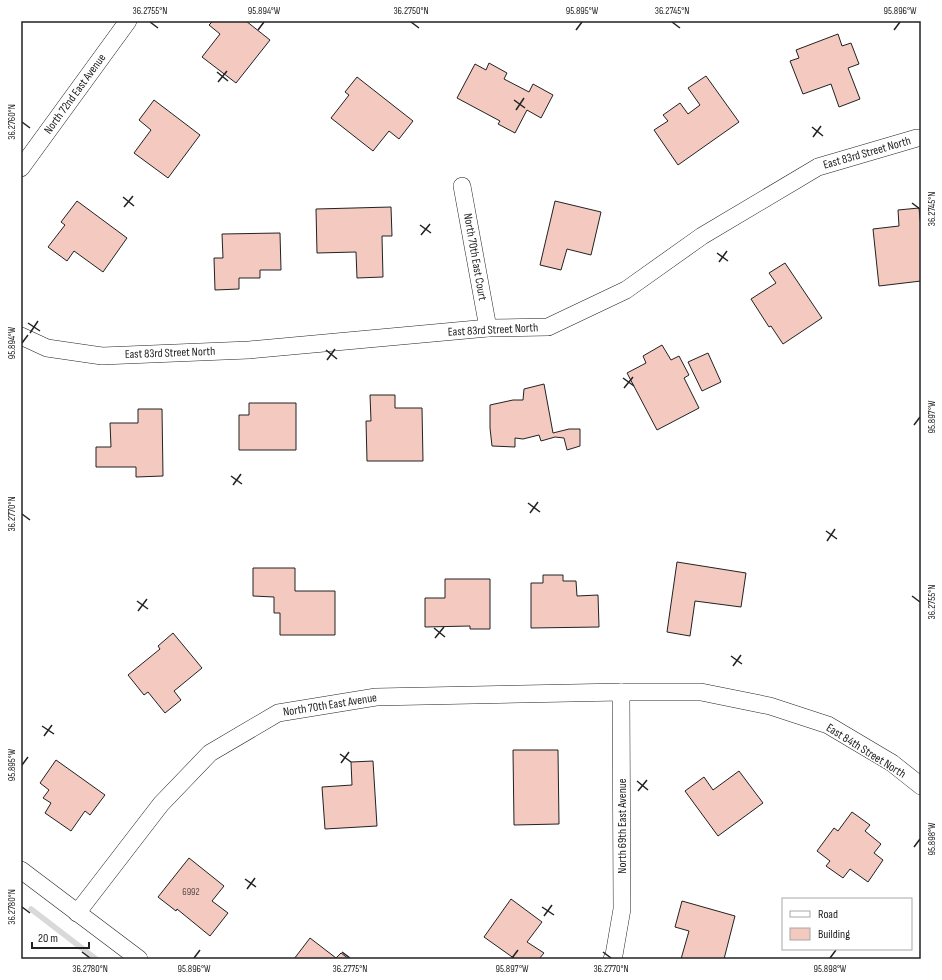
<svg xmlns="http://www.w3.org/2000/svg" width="942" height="980" font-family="'Sofia Sans Condensed',sans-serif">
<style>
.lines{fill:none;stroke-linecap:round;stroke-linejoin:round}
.stream{stroke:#d9d9d9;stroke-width:5.5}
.building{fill:#f3c9c0;stroke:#222}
.street-casing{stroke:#222;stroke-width:18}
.street{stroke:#fff;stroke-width:17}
.ticks{fill:none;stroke:#222;stroke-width:1.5}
.labels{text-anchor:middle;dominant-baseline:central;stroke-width:3;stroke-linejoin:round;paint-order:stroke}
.number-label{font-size:10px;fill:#564c4a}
.street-label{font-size:12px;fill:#222;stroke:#fff}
.neatline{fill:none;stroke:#222;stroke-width:1.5}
.ticks-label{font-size:10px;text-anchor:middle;fill:#222}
</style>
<rect width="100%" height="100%" fill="#fff"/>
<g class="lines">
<polyline class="stream" points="31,909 96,959"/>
</g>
<g class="building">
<polygon points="213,21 246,21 270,40 236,83 202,57 220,34 209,25"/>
<polygon points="838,34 842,46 851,43 859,64 848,68 860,99 839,107 831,84 803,94 790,61 799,58 796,50"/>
<polygon points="489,63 507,73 504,79 529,92 533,84 553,95 541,118 527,110 515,133 498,124 500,121 457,98 475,64 486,70"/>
<polygon points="706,76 739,122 678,165 654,130 668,121 663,115 680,103 688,114 700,105 688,88"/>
<polygon points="357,77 413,121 399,139 389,131 373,151 331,118 349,95 345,92"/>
<polygon points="154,100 200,135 168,178 134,153 151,130 139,120"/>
<polygon points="77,201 127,238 103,272 74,251 67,261 48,247 65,225 61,222"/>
<polygon points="555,201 601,212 591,255 567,249 561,270 540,265"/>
<polygon points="391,207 392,236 382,236 383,277 357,278 356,252 317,253 316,209"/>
<polygon points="919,208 921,228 921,281 879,286 873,229 899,226 898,210"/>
<polygon points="280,233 281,270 260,270 260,278 239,278 239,289 215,290 214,258 223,258 222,234"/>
<polygon points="785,263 822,318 783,344 771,326 769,327 751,299 776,283 769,273"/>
<polygon points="662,345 671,360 679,356 689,375 684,378 699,408 657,430 627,373 646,363 643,356"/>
<polygon points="708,353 721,382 702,391 688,362"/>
<polygon points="544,384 553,433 569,429 580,429 580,446 567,450 564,438 555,437 541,441 539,435 523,439 515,438 515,447 492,446 490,428 490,405 513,400 523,400 524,389"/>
<polygon points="370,395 395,395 395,408 422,408 423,461 367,461 366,421 371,421"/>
<polygon points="249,403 296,403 296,450 239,450 239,415 249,415"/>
<polygon points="138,409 162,409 163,476 136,477 136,467 96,467 96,447 111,447 110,423 138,423"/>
<polygon points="677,562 746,573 741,607 695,601 690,636 667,632"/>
<polygon points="253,568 295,568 295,591 335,591 335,635 280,635 280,613 274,613 274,597 253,596"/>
<polygon points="543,575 563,575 563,581 576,581 577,596 598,595 599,627 531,628 531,583 543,583"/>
<polygon points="445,579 490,579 490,629 470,629 470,626 425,627 425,598 445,598"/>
<polygon points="173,633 202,668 174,691 181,700 165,713 148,692 144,695 128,675 160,649 158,646"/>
<polygon points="513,750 558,750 559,824 514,825"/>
<polygon points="56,760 105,795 90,815 85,811 71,831 45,813 51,803 43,798 49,790 40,783"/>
<polygon points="373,761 377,826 325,829 322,787 352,785 351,762"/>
<polygon points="739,771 763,803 718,836 685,791 704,777 713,790"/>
<polygon points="852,812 870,825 865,831 881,844 874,853 883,860 868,882 850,869 843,878 826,866 830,861 817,851 834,828 838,831"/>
<polygon points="189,858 224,886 212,901 228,913 210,936 177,909 176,911 158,897"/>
<polygon points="511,899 542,922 527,942 544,953 539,959 515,959 484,937"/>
<polygon points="682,901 735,916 724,959 681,959 689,931 675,927"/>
<polygon points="310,938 336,958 341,953 349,959 294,959"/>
</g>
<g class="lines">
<g class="street-casing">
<g id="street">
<polyline points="21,168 128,21"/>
<polyline points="462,186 488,328"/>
<polyline points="21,336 47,348 102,356 249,350 488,328 548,327 626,290 702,236 818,167 917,138 921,138"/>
<polyline points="21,870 139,959"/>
<polyline points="77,913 161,804 210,753 278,713 376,697 621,692 701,692 770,706 828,725 892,763 921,786"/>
<polyline points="612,959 614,955 622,909 621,692"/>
</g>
</g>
<use href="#street" class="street"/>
</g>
<path class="ticks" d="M150 22 158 28M411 22 419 28M672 22 680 28M258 30 264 22M576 30 582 22M894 30 900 22M217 72 228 81M218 82 227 71M514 100 525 108M516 110 524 98M22 122 30 128M812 127 823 136M813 137 821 126M123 197 134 206M912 203 920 209M124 207 133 196M420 225 431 233M421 235 430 224M717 253 728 261M719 262 727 251M28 323 40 331M30 333 38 321M22 343 28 335M326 350 337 359M327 360 335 349M623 378 634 386M624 388 633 377M914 425 920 417M231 476 242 484M233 485 241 474M528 503 540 512M530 513 538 502M22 514 30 520M826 531 837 539M827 541 835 529M912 596 920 602M137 601 148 609M138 611 147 599M434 628 445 637M435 638 444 627M731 656 742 664M733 666 741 655M42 726 54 734M44 736 52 725M340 754 351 762M341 763 349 752M22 765 28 757M637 781 648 790M638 791 647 780M914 847 920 839M245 879 256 887M247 889 255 878M22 907 30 913M542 907 554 915M544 916 552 905M82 952 90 958M342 952 350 958M603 952 611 958M194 958 200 950M512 958 518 950M830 958 836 950"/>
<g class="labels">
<g class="number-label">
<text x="191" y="892">6992</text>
</g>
<g class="street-label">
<text transform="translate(75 94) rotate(-54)">North 72nd East Avenue</text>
<text transform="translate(867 153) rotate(-16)">East 83rd Street North</text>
<text transform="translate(475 257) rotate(80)">North 70th East Court</text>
<text transform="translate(493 330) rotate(-3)">East 83rd Street North</text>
<text transform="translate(170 353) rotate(-2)">East 83rd Street North</text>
<text transform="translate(330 705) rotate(-9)">North 70th East Avenue</text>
<text transform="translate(866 751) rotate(32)">East 84th Street North</text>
<text transform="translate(622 826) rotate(-90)">North 69th East Avenue</text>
</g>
</g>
<rect width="942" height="980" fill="none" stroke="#ffffff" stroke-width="44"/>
<rect x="782" y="898" width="130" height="52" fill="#ffffff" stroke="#a7a7a7"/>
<rect x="790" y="911" width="20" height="6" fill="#ffffff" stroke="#a7a7a7"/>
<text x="818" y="918" font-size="12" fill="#222222">Road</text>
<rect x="790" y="928" width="20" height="12" fill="#f3c9c0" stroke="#a7a7a7"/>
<text x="818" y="938" font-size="12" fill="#222222">Building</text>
<path d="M32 942v6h57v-6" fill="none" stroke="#222222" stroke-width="2"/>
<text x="38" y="942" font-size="12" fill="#222222" stroke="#ffffff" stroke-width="3" paint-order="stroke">20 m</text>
<rect x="22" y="22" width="898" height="936" class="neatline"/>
<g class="ticks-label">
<text x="150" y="14">36.2755°N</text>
<text x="264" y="14">95.894°W</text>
<text x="411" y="14">36.2750°N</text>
<text x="582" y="14">95.895°W</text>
<text x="672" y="14">36.2745°N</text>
<text x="900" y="14">95.896°W</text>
<text transform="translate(11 122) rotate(-90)" y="4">36.2760°N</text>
<text transform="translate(931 209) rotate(-90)" y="4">36.2745°N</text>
<text transform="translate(11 343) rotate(-90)" y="4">95.894°W</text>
<text transform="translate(931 417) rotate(-90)" y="4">95.897°W</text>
<text transform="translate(11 514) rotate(-90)" y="4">36.2770°N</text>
<text transform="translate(931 602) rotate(-90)" y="4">36.2755°N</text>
<text transform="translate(11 765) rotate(-90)" y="4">95.895°W</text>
<text transform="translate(931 839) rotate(-90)" y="4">95.898°W</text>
<text transform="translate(11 907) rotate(-90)" y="4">36.2780°N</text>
<text x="90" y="972">36.2780°N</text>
<text x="194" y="972">95.896°W</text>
<text x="350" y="972">36.2775°N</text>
<text x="512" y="972">95.897°W</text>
<text x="611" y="972">36.2770°N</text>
<text x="830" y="972">95.898°W</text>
</g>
</svg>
